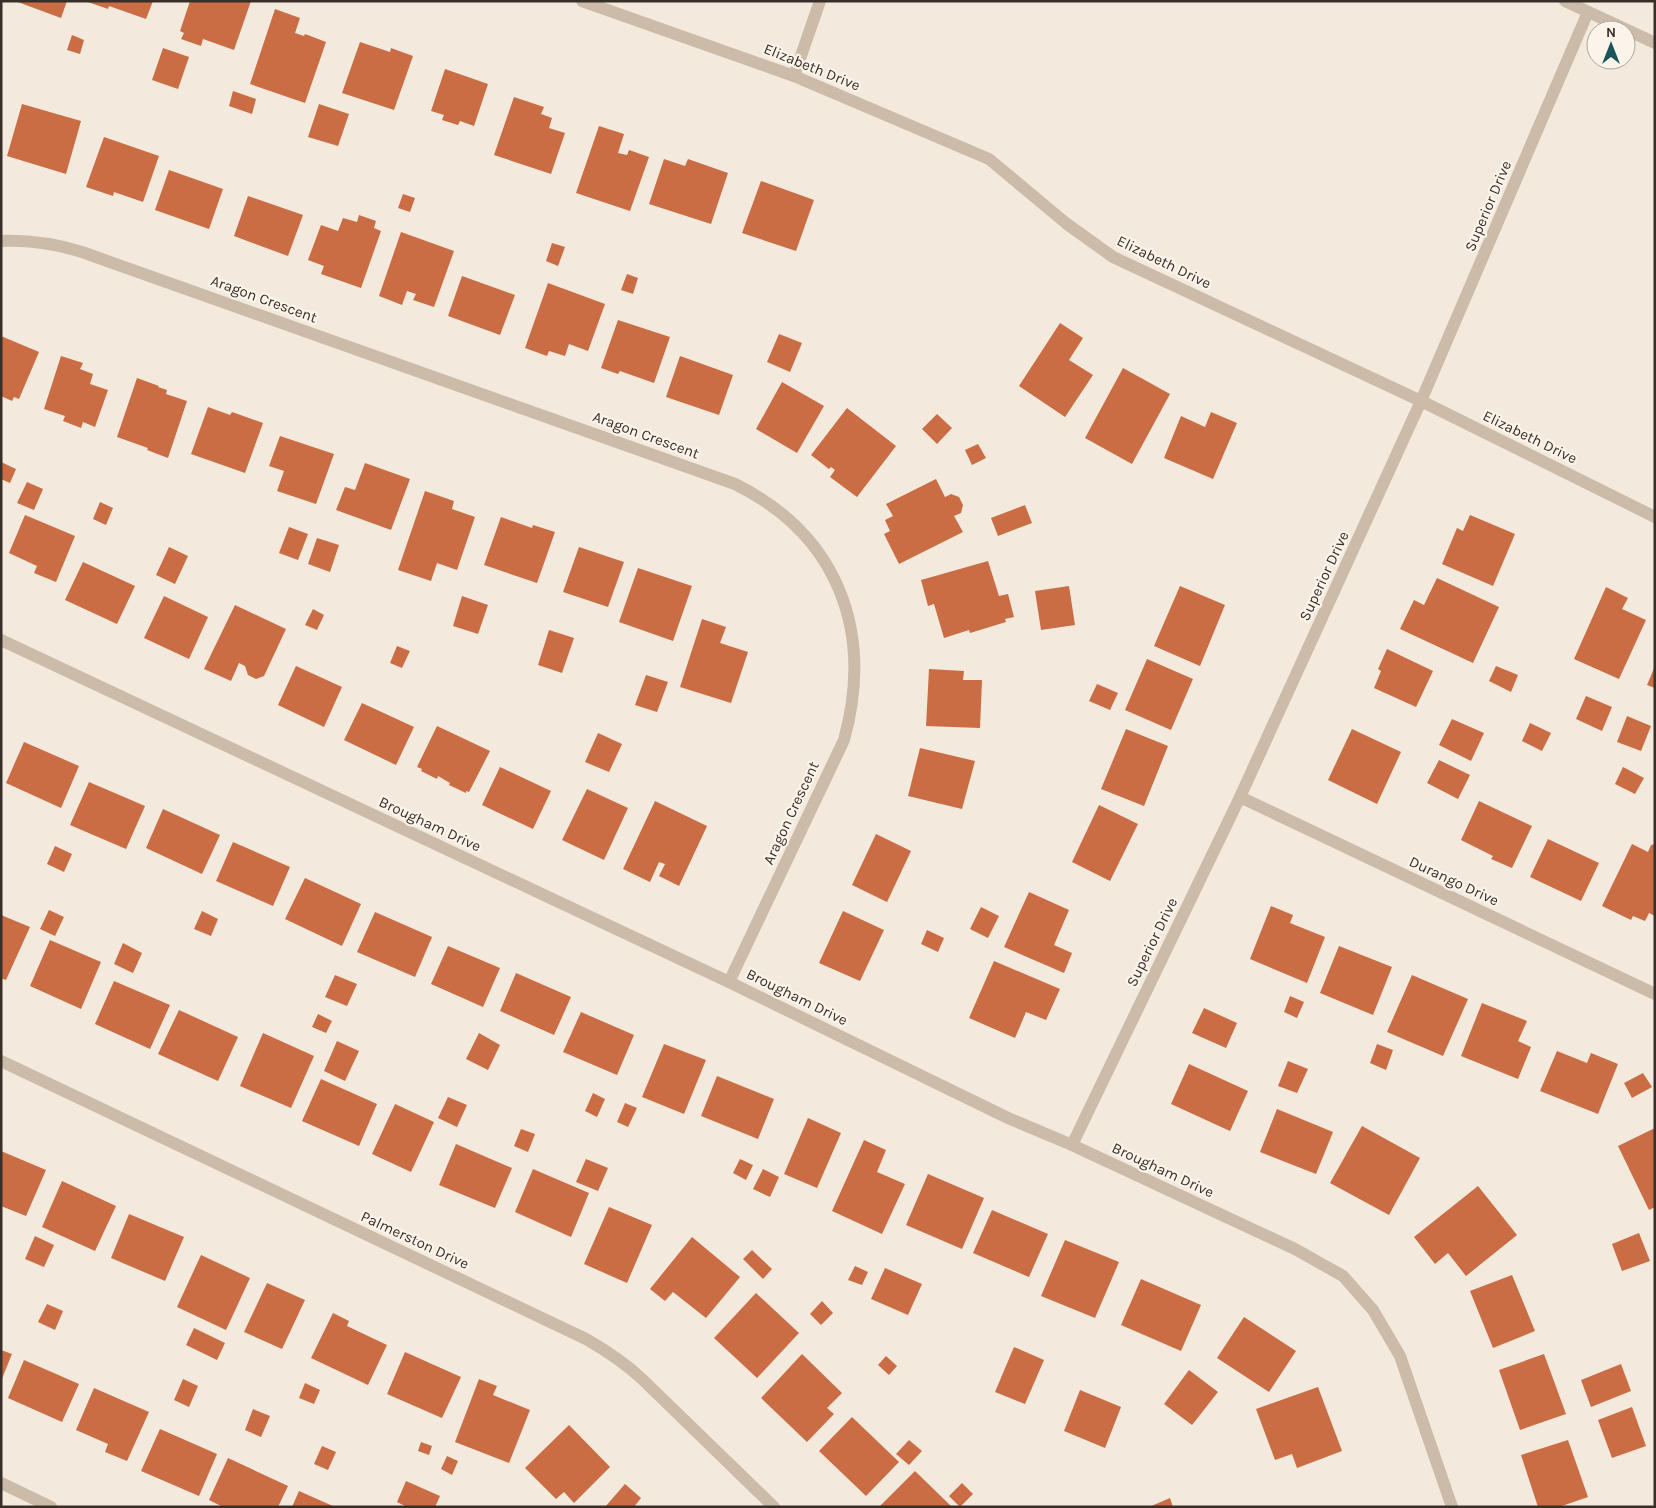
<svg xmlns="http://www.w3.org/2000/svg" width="1656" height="1508" font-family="Karla,sans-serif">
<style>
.building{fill:#ca6c44}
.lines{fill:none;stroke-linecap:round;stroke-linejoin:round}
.minor{stroke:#ccbba8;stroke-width:12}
.labels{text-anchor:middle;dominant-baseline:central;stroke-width:4.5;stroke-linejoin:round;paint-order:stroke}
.street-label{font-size:15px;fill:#392f29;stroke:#fbf4ea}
</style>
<rect width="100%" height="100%" fill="#f3eadd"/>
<g class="building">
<polygon points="15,1 67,1 61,18"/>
<polygon points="85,1 153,1 146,19 109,6 108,9"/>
<polygon points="190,1 251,1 234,50 203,39 201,46 181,39 184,33 180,31"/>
<polygon points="275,9 300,18 295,33 304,36 305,34 326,42 305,103 250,84"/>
<polygon points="72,35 84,40 80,54 67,50"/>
<polygon points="360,42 390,52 391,48 413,56 394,110 342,93"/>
<polygon points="163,48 189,57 178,89 152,80"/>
<polygon points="445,69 488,84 474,126 460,121 458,125 442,120 444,115 431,111"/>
<polygon points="233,91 256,99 252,114 229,106"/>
<polygon points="514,97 544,107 541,114 552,118 549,128 565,133 551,174 494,155"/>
<polygon points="22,104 81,121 66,174 7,156"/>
<polygon points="319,104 349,114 338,146 308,137"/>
<polygon points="599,126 624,134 618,153 627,155 629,150 649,157 630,211 576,193"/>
<polygon points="104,137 159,156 143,202 114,192 113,196 86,187"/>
<polygon points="664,159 685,166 688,159 728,173 711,224 649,204"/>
<polygon points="169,170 223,189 209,229 155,210"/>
<polygon points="761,181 814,200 796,251 742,233"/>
<polygon points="403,194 415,198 410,212 398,208"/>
<polygon points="248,196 303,215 288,256 234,236"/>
<polygon points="359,215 376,221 374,228 381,231 361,288 321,274 324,266 308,260 321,225 338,231 343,218 357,222"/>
<polygon points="401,232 454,251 434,307 413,300 416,294 407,291 402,305 379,296"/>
<polygon points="552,243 565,247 558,266 546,261"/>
<polygon points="627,274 638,278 633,294 621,290"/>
<polygon points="462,276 515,295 500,335 448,316"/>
<polygon points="548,283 605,304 588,351 569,344 565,356 549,351 547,356 525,348"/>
<polygon points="618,320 670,337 654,383 620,371 618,374 601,368"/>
<polygon points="1060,323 1083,338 1069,360 1093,375 1065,417 1019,386"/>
<polygon points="779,334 802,343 790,372 767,362"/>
<polygon points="1,336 39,352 19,399 14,397 12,401 1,396"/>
<polygon points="61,356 83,363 80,369 93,374 90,384 108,390 95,427 83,422 81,428 63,421 65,416 44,409"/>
<polygon points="680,356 733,375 719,415 666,397"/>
<polygon points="1123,368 1170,394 1132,464 1085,438"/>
<polygon points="137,378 159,386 158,387 167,390 166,394 187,401 168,458 147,450 148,448 117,437"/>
<polygon points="782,382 824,406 797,453 756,429"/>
<polygon points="208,407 230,415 232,412 263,423 245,473 191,454"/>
<polygon points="847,408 896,446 857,497 830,477 835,470 831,467 829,469 811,455"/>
<polygon points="1211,412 1237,423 1213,479 1164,458 1181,416 1205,427"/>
<polygon points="937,414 952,428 937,444 922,429"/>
<polygon points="280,436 334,454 316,504 277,491 284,471 269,466"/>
<polygon points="978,444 986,458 972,465 965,450"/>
<polygon points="1,462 16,469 10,483 1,479"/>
<polygon points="365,463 410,479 391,530 336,510 345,487 355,490"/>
<polygon points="936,479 945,497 951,494 959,497 963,505 961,513 954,516 963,532 899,564 884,534 890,531 885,520 893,516 886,504"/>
<polygon points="27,482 43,489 34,510 17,503"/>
<polygon points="425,491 454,501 452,509 475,517 457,570 437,563 431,581 398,570"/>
<polygon points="100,502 113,508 106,525 93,519"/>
<polygon points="1025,505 1032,523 998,536 991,518"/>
<polygon points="25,515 75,536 56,582 34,573 37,566 9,553"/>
<polygon points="1470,515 1515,534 1493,586 1442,564 1457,528 1463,531"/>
<polygon points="501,517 532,528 533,525 555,532 537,583 484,565"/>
<polygon points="289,527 308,534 298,560 279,553"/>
<polygon points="317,538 339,545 330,572 308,564"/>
<polygon points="169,547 188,556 175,584 156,575"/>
<polygon points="579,547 624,562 608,607 563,592"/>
<polygon points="988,561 999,596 1008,594 1014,617 1005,619 1006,622 970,633 969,630 944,638 934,604 928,606 921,580"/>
<polygon points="83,562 135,586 117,624 65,600"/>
<polygon points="638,568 692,586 673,641 619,622"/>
<polygon points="1437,578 1499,607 1473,663 1400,629 1414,600 1424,605"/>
<polygon points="1069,586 1075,625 1041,630 1035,591"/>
<polygon points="1180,586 1225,605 1200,666 1154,646"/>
<polygon points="1606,587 1628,598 1622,609 1646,620 1619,679 1574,659"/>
<polygon points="164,596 208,617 189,659 144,638"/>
<polygon points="462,596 488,605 478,634 453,626"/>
<polygon points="235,605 286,629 264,676 256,679 248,675 245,666 239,663 231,681 204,669"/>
<polygon points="313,609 324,615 317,630 305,625"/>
<polygon points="702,619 726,627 720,643 748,652 731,703 680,687"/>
<polygon points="549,630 574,638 562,673 538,665"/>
<polygon points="397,646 410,651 402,668 390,663"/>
<polygon points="1387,649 1433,671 1416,707 1374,688 1381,671 1378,669"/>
<polygon points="1147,659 1193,679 1171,730 1125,710"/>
<polygon points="296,666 342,687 324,727 278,705"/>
<polygon points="1496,666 1518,675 1511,692 1489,681"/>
<polygon points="1655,666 1655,688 1647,685"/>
<polygon points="929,669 964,671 963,680 982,680 980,728 926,726"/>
<polygon points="646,675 668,682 657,712 635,705"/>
<polygon points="1097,684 1118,693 1110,710 1089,701"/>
<polygon points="1586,696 1612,707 1602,731 1576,719"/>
<polygon points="362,703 414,727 396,765 344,740"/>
<polygon points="1627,716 1651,726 1641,751 1617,742"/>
<polygon points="1452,719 1484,733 1471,761 1439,745"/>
<polygon points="1530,723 1551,733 1542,751 1522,741"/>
<polygon points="437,726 490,751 469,792 466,791 466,793 449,785 450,783 438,776 437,779 421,771 422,769 417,767"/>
<polygon points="1126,729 1168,746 1144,806 1101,789"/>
<polygon points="1352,729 1401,752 1377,804 1328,780"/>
<polygon points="598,733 622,744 609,772 585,762"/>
<polygon points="24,742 79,766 61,808 6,783"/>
<polygon points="920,748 975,761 962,809 908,796"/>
<polygon points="1439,760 1470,775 1458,799 1427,783"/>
<polygon points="500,767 551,791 533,829 482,805"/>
<polygon points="1623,767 1644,778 1635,794 1615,784"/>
<polygon points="89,782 145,806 126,849 70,825"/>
<polygon points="587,789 628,808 604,860 562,840"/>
<polygon points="655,801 707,826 679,886 659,876 665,864 659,862 650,882 623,869"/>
<polygon points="1479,801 1532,826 1512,868 1491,859 1493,856 1461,840"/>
<polygon points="1099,805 1138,824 1110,881 1072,862"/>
<polygon points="163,809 220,835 202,874 146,848"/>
<polygon points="876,834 911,851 887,902 852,885"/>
<polygon points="1548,839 1599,863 1581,901 1530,877"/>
<polygon points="233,842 290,867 273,906 216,881"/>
<polygon points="1632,844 1648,852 1651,845 1655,844 1655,916 1649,913 1645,921 1633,916 1631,920 1602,906"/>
<polygon points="55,846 72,854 64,872 47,864"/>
<polygon points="305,878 361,904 342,946 285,919"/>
<polygon points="1029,892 1069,910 1054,945 1072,953 1064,973 1004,947"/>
<polygon points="1271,906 1293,915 1290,923 1325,937 1307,983 1250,959"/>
<polygon points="981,907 999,916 988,938 970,929"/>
<polygon points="49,910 64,917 55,936 40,929"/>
<polygon points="202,911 218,919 211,936 194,929"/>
<polygon points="843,911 884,930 860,981 819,963"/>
<polygon points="375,912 432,937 415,977 357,952"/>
<polygon points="1,915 30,927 6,980 1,978"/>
<polygon points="927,930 944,938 938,952 921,944"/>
<polygon points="50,940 101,962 81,1009 30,986"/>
<polygon points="123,943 142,953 133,973 114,964"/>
<polygon points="448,946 500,968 483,1007 431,984"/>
<polygon points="1339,946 1392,967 1373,1015 1320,993"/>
<polygon points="994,961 1060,989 1046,1020 1026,1012 1015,1038 969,1018"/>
<polygon points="516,973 571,997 554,1035 500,1011"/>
<polygon points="335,975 357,984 347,1006 325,997"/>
<polygon points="1412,975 1468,999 1443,1056 1387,1032"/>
<polygon points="114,981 170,1005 150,1049 95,1024"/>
<polygon points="1290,996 1304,1002 1297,1018 1284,1012"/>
<polygon points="1482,1003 1527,1021 1518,1041 1531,1047 1518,1079 1461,1056"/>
<polygon points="1204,1008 1237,1023 1226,1048 1192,1033"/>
<polygon points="179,1010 238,1037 218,1081 158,1054"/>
<polygon points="581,1012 634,1035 617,1075 563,1052"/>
<polygon points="318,1014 332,1021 326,1033 312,1027"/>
<polygon points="263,1033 314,1056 291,1108 240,1086"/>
<polygon points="479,1033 500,1045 488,1070 466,1059"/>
<polygon points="337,1041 359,1051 345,1081 324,1071"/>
<polygon points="664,1044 706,1060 684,1114 642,1097"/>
<polygon points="1377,1044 1393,1050 1386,1070 1370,1063"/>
<polygon points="1557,1051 1587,1063 1591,1053 1618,1064 1598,1114 1540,1091"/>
<polygon points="1288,1061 1308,1069 1297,1093 1278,1086"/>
<polygon points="1189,1064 1248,1091 1230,1131 1171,1104"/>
<polygon points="1643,1073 1652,1087 1632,1098 1624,1083"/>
<polygon points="717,1076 774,1099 758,1139 701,1116"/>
<polygon points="321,1079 377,1104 359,1146 302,1121"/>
<polygon points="593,1093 605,1099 597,1117 585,1111"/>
<polygon points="448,1097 467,1105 457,1127 438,1118"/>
<polygon points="625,1103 637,1108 628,1127 617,1122"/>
<polygon points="395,1104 434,1122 411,1172 372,1154"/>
<polygon points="1277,1109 1333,1132 1316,1174 1260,1152"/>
<polygon points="808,1118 841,1133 817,1188 784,1174"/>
<polygon points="1362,1126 1420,1158 1389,1215 1330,1183"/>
<polygon points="1655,1128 1655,1207 1649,1210 1618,1146"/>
<polygon points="521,1129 535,1134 528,1152 514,1146"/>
<polygon points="864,1140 886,1150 877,1172 905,1184 882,1234 832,1211"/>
<polygon points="456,1144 512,1168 495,1208 439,1185"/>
<polygon points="1,1151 46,1170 26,1216 1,1206"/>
<polygon points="586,1159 608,1168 598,1191 576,1182"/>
<polygon points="740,1159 753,1165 746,1180 733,1173"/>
<polygon points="533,1169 589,1193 571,1237 515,1212"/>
<polygon points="763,1169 779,1177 770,1197 753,1189"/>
<polygon points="928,1174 984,1198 962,1249 906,1225"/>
<polygon points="62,1181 116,1206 95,1251 42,1227"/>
<polygon points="1478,1186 1517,1235 1466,1276 1448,1253 1435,1264 1414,1237"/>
<polygon points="609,1207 652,1225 627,1283 584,1264"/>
<polygon points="992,1210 1048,1234 1029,1277 973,1253"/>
<polygon points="129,1214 184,1237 165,1281 111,1258"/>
<polygon points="1639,1233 1650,1261 1622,1271 1612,1244"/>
<polygon points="35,1236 54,1245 44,1267 25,1259"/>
<polygon points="692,1237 740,1277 706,1318 673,1292 665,1301 650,1289"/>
<polygon points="1065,1240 1119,1262 1095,1318 1041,1296"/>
<polygon points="752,1250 772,1269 763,1279 743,1259"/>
<polygon points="201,1255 250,1278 226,1330 177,1307"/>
<polygon points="855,1266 868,1272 862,1285 848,1280"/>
<polygon points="885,1268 922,1284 908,1315 871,1299"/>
<polygon points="1512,1275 1535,1331 1493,1348 1470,1291"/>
<polygon points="1141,1279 1201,1305 1181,1351 1121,1325"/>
<polygon points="267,1283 305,1300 282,1349 244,1332"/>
<polygon points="756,1293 799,1333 757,1378 714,1338"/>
<polygon points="822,1301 833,1313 821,1325 810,1314"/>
<polygon points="47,1304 63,1311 55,1330 38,1322"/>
<polygon points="333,1313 349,1321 347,1326 387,1345 368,1385 311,1358"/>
<polygon points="1244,1317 1296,1351 1269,1392 1217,1358"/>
<polygon points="194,1328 225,1343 217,1360 186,1345"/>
<polygon points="1014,1347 1044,1360 1025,1404 995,1392"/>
<polygon points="1,1350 12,1354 1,1381"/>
<polygon points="405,1352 461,1377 442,1418 387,1394"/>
<polygon points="802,1354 842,1393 827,1408 834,1414 807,1442 761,1398"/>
<polygon points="1544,1354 1566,1414 1520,1430 1499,1370"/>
<polygon points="886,1356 897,1366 889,1375 878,1365"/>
<polygon points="24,1360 79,1384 62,1422 8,1398"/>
<polygon points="1621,1364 1631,1391 1591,1407 1581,1380"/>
<polygon points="1189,1370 1218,1392 1192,1425 1164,1404"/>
<polygon points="183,1379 198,1386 189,1407 174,1400"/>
<polygon points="479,1379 497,1386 493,1395 530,1410 509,1463 455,1442"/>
<polygon points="305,1383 320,1390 314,1404 299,1398"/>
<polygon points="1318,1387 1342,1451 1297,1468 1292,1454 1275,1460 1256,1409"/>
<polygon points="94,1388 149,1412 127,1461 105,1452 108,1444 76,1430"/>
<polygon points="1080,1390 1121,1407 1105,1448 1064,1431"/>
<polygon points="1632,1407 1646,1446 1612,1458 1598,1420"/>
<polygon points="253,1409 270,1416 261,1437 245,1430"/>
<polygon points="852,1417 899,1462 866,1496 819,1451"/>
<polygon points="569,1425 610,1467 574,1503 564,1492 556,1499 525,1468"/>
<polygon points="160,1429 217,1454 199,1496 141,1471"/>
<polygon points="909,1440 922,1451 909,1465 896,1454"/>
<polygon points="1568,1440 1588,1497 1559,1507 1538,1507 1521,1455"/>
<polygon points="421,1442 432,1446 429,1455 418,1451"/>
<polygon points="322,1446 336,1452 328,1470 314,1464"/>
<polygon points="447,1456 458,1461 452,1475 441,1469"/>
<polygon points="228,1458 288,1486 278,1507 223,1507 209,1500"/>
<polygon points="915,1471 952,1507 880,1506"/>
<polygon points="406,1481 440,1496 435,1507 407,1507 397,1502"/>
<polygon points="962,1483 973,1494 960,1507 949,1496"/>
<polygon points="625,1484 641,1498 634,1507 605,1507"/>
<polygon points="299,1491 335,1507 292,1507"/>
<polygon points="1170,1498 1173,1507 1149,1507"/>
</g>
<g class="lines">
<g class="minor">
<polyline points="582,1 794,76 989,159 1067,224 1113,257 1421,401 1655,517"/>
<polyline points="1565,1 1655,43"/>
<polyline points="794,76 820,1"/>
<path d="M1 241C29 240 56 244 82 252L735 484C838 535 874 631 844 740L729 982"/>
<polyline points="1,640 729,982 1008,1118 1072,1145 1295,1249 1343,1276 1373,1310 1400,1356 1452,1507"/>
<polyline points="1240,797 1655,994"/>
<path d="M1 1061 586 1339C607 1351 625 1363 642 1379L774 1507"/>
<polyline points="1072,1145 1240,797 1421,401 1588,12"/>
<polyline points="1,1483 51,1507"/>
</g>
</g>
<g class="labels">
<g class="street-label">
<text transform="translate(812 67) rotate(22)">Elizabeth Drive</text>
<text transform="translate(1488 206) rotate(-67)">Superior Drive</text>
<text transform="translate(1164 262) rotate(26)">Elizabeth Drive</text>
<text transform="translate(264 299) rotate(20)">Aragon Crescent</text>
<text transform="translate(646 435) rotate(20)">Aragon Crescent</text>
<text transform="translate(1530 437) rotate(26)">Elizabeth Drive</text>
<text transform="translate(1324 576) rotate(-65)">Superior Drive</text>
<text transform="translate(791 813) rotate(-65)">Aragon Crescent</text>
<text transform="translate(430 824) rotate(25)">Brougham Drive</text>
<text transform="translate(1454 881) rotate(25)">Durango Drive</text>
<text transform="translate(1152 942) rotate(-64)">Superior Drive</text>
<text transform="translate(797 997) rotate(26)">Brougham Drive</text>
<text transform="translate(1163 1170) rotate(25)">Brougham Drive</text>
<text transform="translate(415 1240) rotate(25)">Palmerston Drive</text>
</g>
</g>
<rect width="1656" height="1508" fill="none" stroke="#392f29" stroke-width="5"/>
<g transform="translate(1611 45)"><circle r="24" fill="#fbf4ea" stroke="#ada59d"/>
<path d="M0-4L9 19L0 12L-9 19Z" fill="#1c545c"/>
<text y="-8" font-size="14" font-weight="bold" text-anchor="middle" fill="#392f29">N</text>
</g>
</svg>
